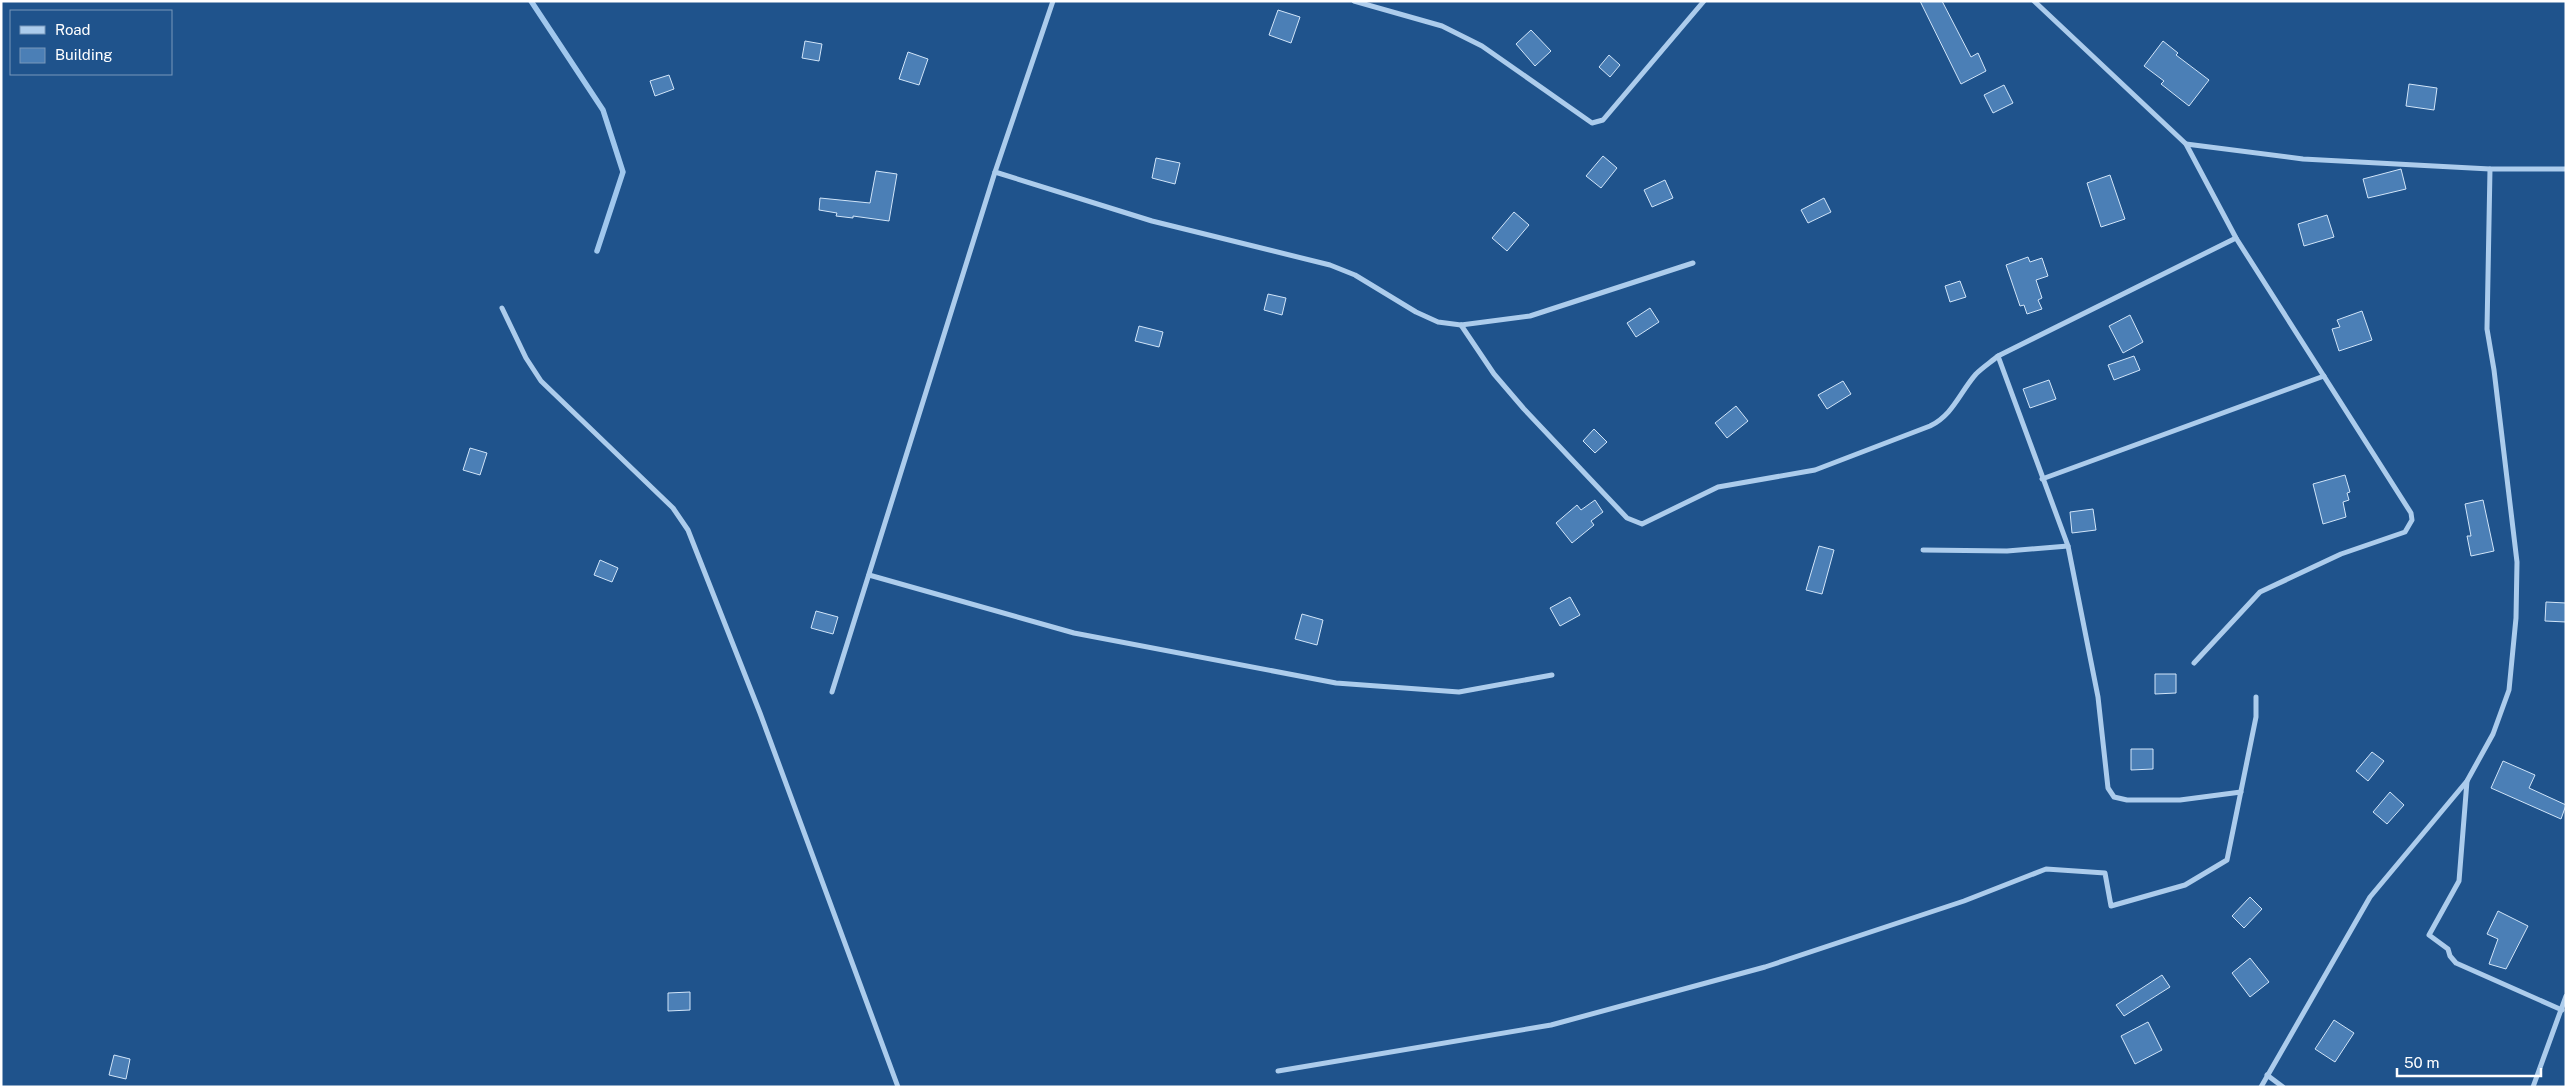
<svg xmlns="http://www.w3.org/2000/svg" width="2567" height="1088" font-family="'Public Sans',sans-serif">
<style>
.lines{fill:none;stroke-linecap:round;stroke-linejoin:round}
.stream{stroke:#a0c7ed;stroke-width:5.5}
.building{fill:#4b7fb6;stroke:#d1e5f9}
.street{stroke:#acccec;stroke-width:5}
</style>
<rect width="100%" height="100%" fill="#1f538c"/>
<g class="lines">
<polyline class="stream" points="531,1 603,110 623,172 597,251"/>
</g>
<g class="building">
<polygon points="1920,1 1942,1 1971,57 1978,53 1986,71 1961,84"/>
<polygon points="1278,10 1300,17 1291,43 1269,35"/>
<polygon points="1531,30 1551,51 1535,66 1516,44"/>
<polygon points="805,41 822,44 819,61 802,58"/>
<polygon points="2163,41 2178,53 2176,55 2209,80 2189,106 2161,84 2164,81 2144,66"/>
<polygon points="908,52 928,59 919,85 899,79"/>
<polygon points="1609,55 1620,65 1610,77 1599,67"/>
<polygon points="669,75 674,89 655,96 650,81"/>
<polygon points="2409,84 2437,88 2434,110 2406,106"/>
<polygon points="2004,85 2013,103 1993,113 1984,95"/>
<polygon points="1603,156 1617,168 1601,188 1586,176"/>
<polygon points="1156,158 1180,163 1175,184 1152,178"/>
<polygon points="2401,169 2406,189 2368,198 2363,179"/>
<polygon points="876,171 897,174 889,221 853,216 853,218 836,216 837,213 819,210 820,198 870,203"/>
<polygon points="2110,175 2125,219 2101,227 2087,183"/>
<polygon points="1665,180 1673,198 1652,207 1644,190"/>
<polygon points="1824,198 1831,212 1808,223 1801,210"/>
<polygon points="1514,212 1529,225 1507,251 1492,238"/>
<polygon points="2327,215 2334,237 2304,246 2298,224"/>
<polygon points="2028,257 2030,262 2042,258 2048,276 2036,280 2042,298 2038,300 2042,309 2027,314 2024,305 2020,306 2006,265"/>
<polygon points="1960,281 1966,297 1950,302 1945,286"/>
<polygon points="1268,294 1286,298 1282,315 1264,310"/>
<polygon points="1650,308 1659,322 1636,337 1627,323"/>
<polygon points="2362,311 2372,340 2339,351 2332,329 2340,327 2337,320"/>
<polygon points="2130,315 2143,342 2123,353 2109,326"/>
<polygon points="1139,326 1163,332 1159,347 1135,341"/>
<polygon points="2134,356 2140,370 2114,380 2108,365"/>
<polygon points="2049,380 2056,399 2030,408 2023,389"/>
<polygon points="1843,381 1851,394 1827,409 1818,395"/>
<polygon points="1736,406 1748,421 1727,438 1715,423"/>
<polygon points="1594,429 1607,442 1595,453 1583,441"/>
<polygon points="470,448 487,453 480,475 463,470"/>
<polygon points="2345,475 2350,492 2347,493 2349,500 2343,502 2346,517 2323,524 2313,484"/>
<polygon points="1595,500 1603,512 1591,521 1594,525 1572,543 1556,523 1577,505 1581,510"/>
<polygon points="2483,500 2494,551 2471,556 2467,536 2471,536 2465,504"/>
<polygon points="2093,509 2096,530 2072,533 2070,512"/>
<polygon points="1819,546 1834,550 1822,594 1806,590"/>
<polygon points="600,560 618,568 612,582 594,575"/>
<polygon points="1570,597 1580,615 1560,626 1550,608"/>
<polygon points="2546,602 2566,603 2566,622 2545,621"/>
<polygon points="816,611 838,617 833,634 811,628"/>
<polygon points="1302,614 1323,620 1317,645 1295,639"/>
<polygon points="2155,674 2176,674 2176,693 2155,694"/>
<polygon points="2131,749 2153,749 2153,769 2131,770"/>
<polygon points="2372,752 2384,761 2368,781 2356,771"/>
<polygon points="2503,761 2535,775 2529,788 2566,805 2561,819 2491,788"/>
<polygon points="2390,792 2404,805 2387,824 2373,812"/>
<polygon points="2250,897 2262,909 2244,928 2232,916"/>
<polygon points="2498,911 2528,926 2506,969 2489,964 2498,939 2487,934"/>
<polygon points="2250,958 2269,982 2250,997 2232,973"/>
<polygon points="2162,975 2170,987 2124,1016 2116,1005"/>
<polygon points="690,992 690,1010 668,1011 668,993"/>
<polygon points="2334,1020 2354,1033 2335,1062 2315,1049"/>
<polygon points="2148,1022 2162,1050 2135,1064 2121,1036"/>
<polygon points="114,1055 130,1059 126,1079 109,1075"/>
</g>
<g class="lines">
<g class="street">
<polyline points="1354,1 1442,26 1482,46 1592,123 1603,120 1704,1"/>
<polyline points="2034,1 2186,144 2236,238 2411,513 2412,520 2405,532 2341,554 2260,592 2194,663"/>
<polyline points="2186,144 2303,159 2490,169 2566,169"/>
<polyline points="995,172 1152,221 1330,265 1355,275 1416,312 1438,322 1461,325 1530,316 1693,263"/>
<polyline points="502,308 526,358 541,381 673,508 688,530 760,713 898,1087"/>
<path d="M1461 325 1494 374 1524 409 1627 518 1642 524 1718 487 1815 470 1930 426C1953 415 1960 392 1976 374 1983 367 1991 362 1998 356L2236 238"/>
<polyline points="1998,356 2068,546 2098,697 2108,788 2114,797 2127,800 2180,800 2241,792"/>
<polyline points="2042,479 2324,376"/>
<polyline points="1923,550 2007,551 2068,546"/>
<polyline points="869,575 1074,633 1336,683 1459,692 1552,675"/>
<polyline points="832,692 995,172 1053,1"/>
<polyline points="2467,781 2459,881 2429,935 2448,949 2450,956 2456,963 2562,1010"/>
<polyline points="1278,1071 1551,1025 1765,967 1964,901 2046,869 2105,873 2111,906 2185,885 2227,860 2256,717 2256,697"/>
<polyline points="2267,1075 2283,1087"/>
<polyline points="2261,1087 2370,897 2467,781 2493,734 2509,690 2516,618 2517,562 2494,370 2487,329 2490,169"/>
<polyline points="2533,1087 2566,996"/>
</g>
</g>
<rect width="2567" height="1088" fill="none" stroke="#ffffff" stroke-width="5"/>
<rect x="10" y="10" width="162" height="65" fill="#1f538c" stroke="#7998ba"/>
<rect x="20" y="26" width="25" height="8" fill="#acccec" stroke="#7998ba"/>
<text x="55" y="35" font-size="15" fill="#ffffff">Road</text>
<rect x="20" y="48" width="25" height="15" fill="#4b7fb6" stroke="#7998ba"/>
<text x="55" y="60" font-size="15" fill="#ffffff">Building</text>
<path d="M2397 1068v8h144v-8" fill="none" stroke="#ffffff" stroke-width="2.5"/>
<text x="2404" y="1068" font-size="15" fill="#ffffff" stroke="#1f538c" stroke-width="4" paint-order="stroke">50 m</text>
</svg>
